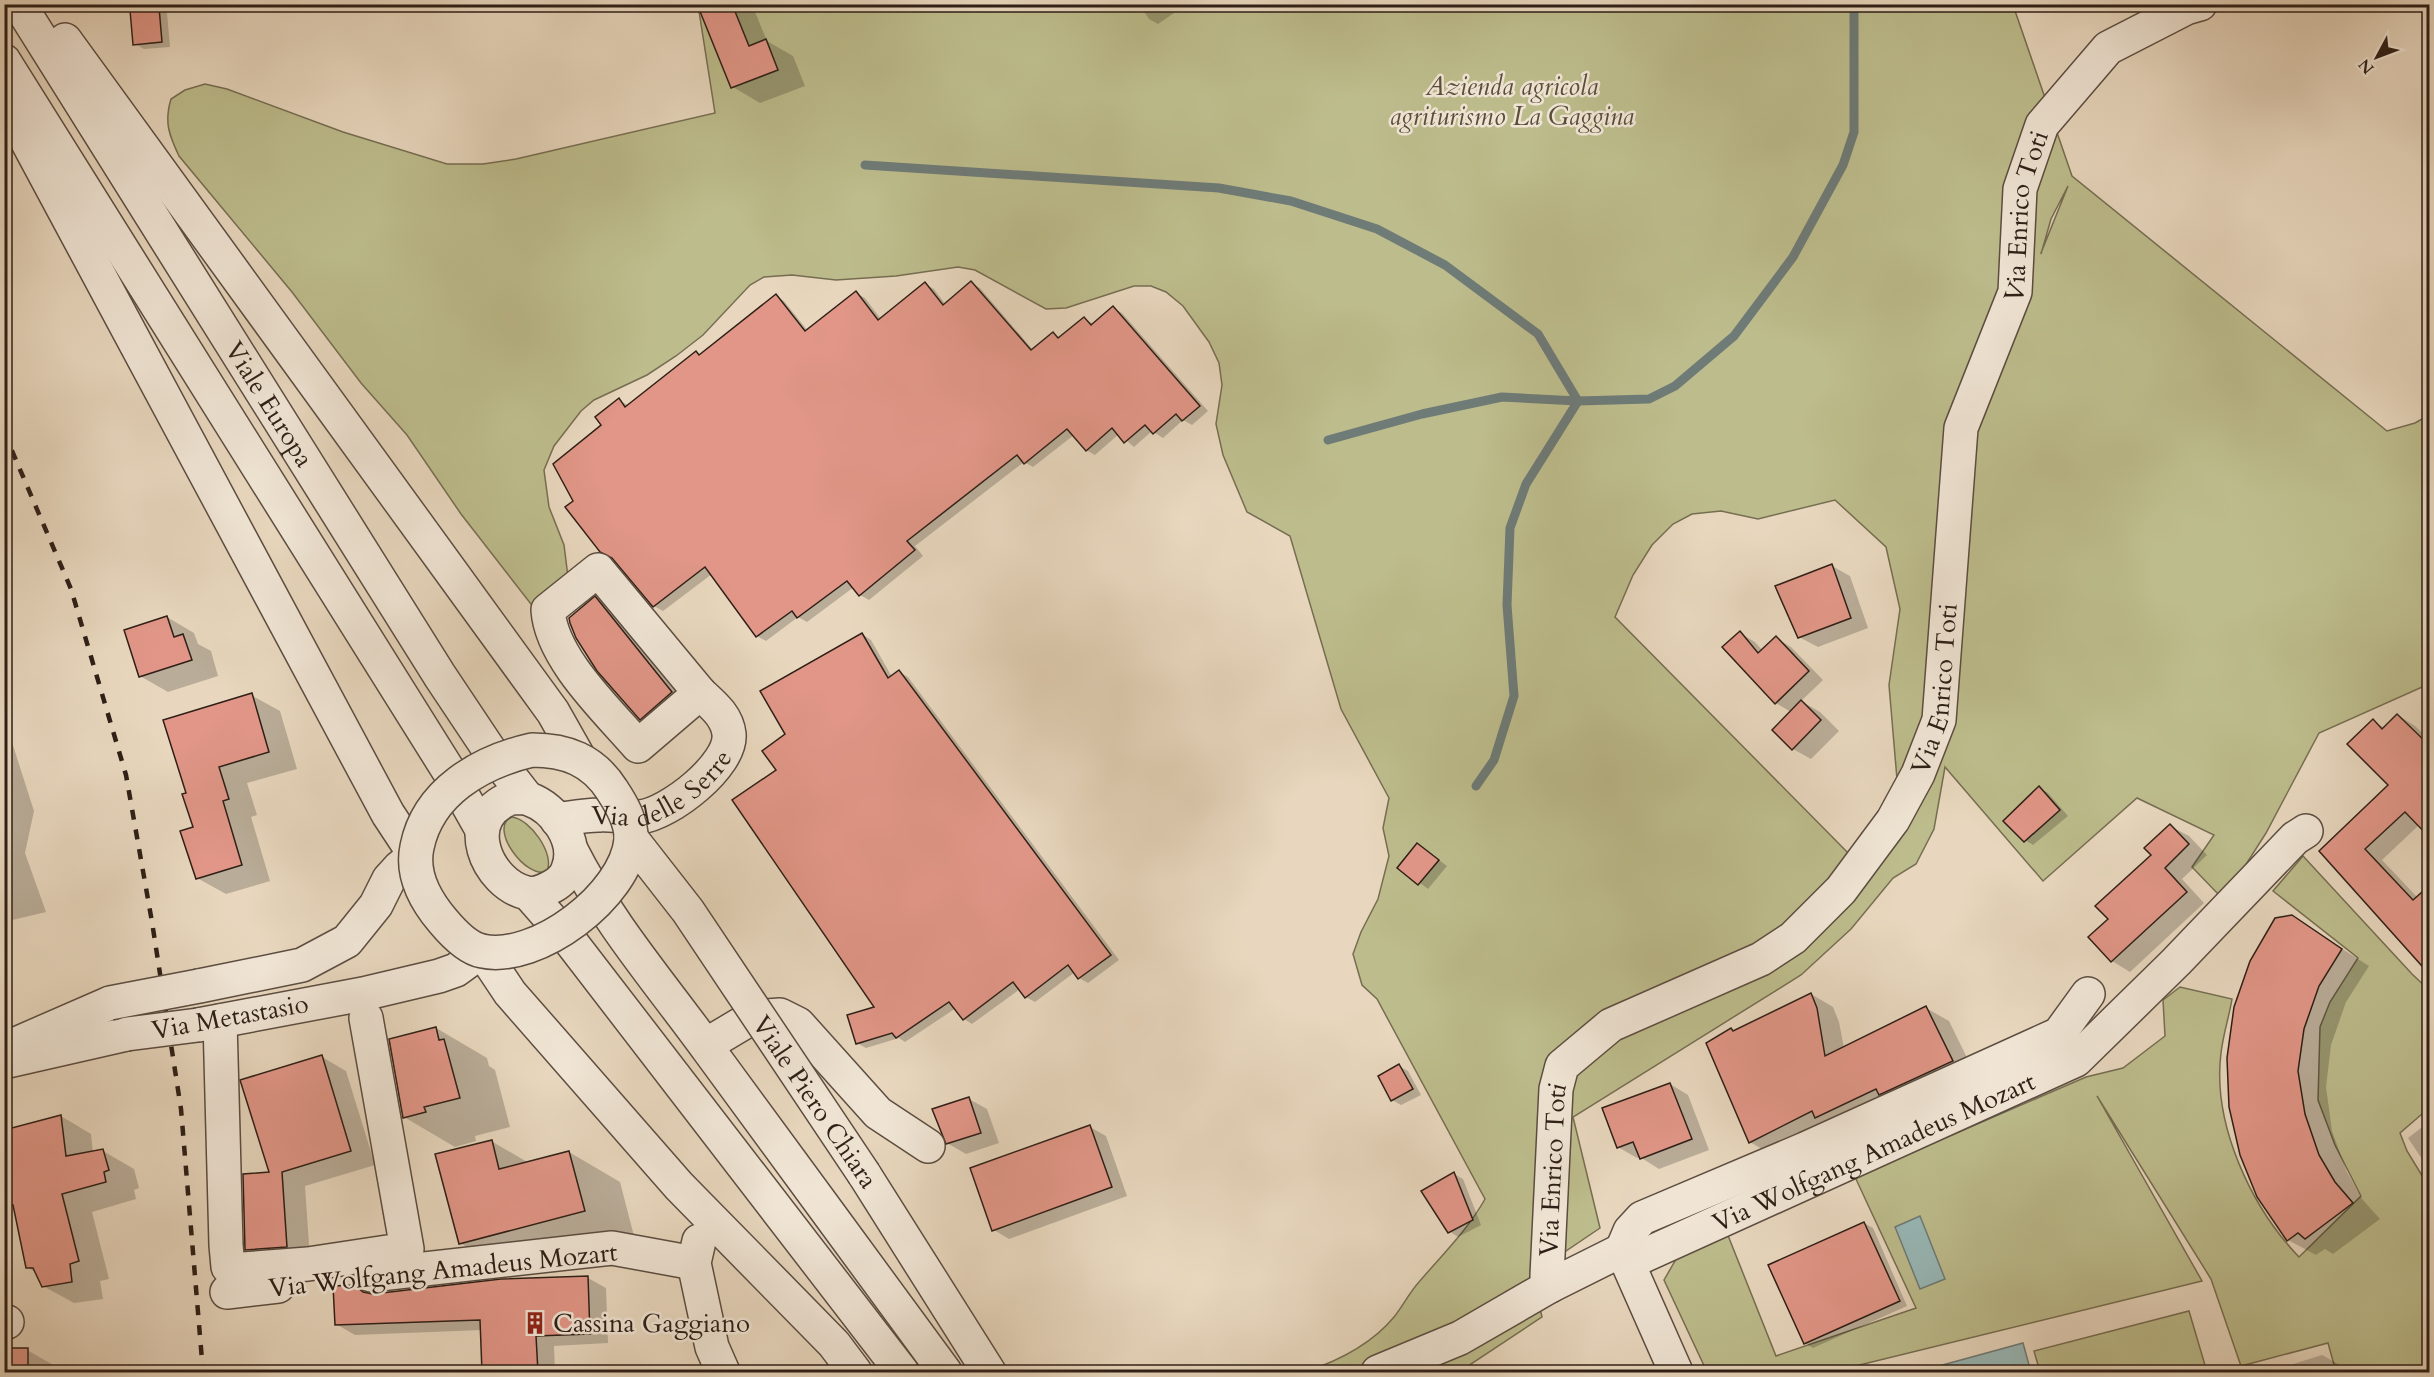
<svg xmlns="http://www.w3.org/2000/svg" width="2434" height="1377" font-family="Cardo,serif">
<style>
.green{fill:#bdbc8c;stroke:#766e52;stroke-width:1.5;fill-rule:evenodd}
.water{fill:#98b8b7;stroke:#6e7b77;stroke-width:1.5}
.shadow{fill:#0003}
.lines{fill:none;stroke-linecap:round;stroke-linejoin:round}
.stream{stroke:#6e7b77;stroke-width:9}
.building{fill:#e19687;stroke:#2e1f17;stroke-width:1.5}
.minor-casing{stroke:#5c4d41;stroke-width:36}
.minor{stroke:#f0e5d5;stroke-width:33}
.rail{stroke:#2e1f17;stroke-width:4.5;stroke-dasharray:10 10;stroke-linecap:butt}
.minor-bridge-casing{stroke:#5c4d41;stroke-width:36;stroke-linecap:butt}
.minor-bridge{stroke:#f0e5d5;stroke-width:33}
.labels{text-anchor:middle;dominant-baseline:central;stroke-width:5;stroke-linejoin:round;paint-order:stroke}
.park-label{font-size:26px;font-style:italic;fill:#594e3a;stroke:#f0e5d5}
.street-label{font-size:26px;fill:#2e1f17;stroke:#f0e5d5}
.poi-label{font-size:26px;fill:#2e1f17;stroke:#f0e5d5;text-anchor:start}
</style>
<rect width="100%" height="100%" fill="#e8d7be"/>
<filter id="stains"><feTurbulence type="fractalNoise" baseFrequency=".00333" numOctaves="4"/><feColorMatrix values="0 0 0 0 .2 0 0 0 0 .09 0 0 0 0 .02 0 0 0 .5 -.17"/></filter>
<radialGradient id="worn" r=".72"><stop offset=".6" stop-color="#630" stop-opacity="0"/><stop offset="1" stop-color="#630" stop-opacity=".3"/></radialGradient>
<g class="green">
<path d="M698 5H2013L2072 176 2387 431 2415 423 2429 415V684L2319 733 2266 833 2238 877 2219 895 2192 867 2214 835 2137 798 2043 881 1945 767 1934 829 1916 864 1893 878 1851 929 1801 975 1573 1117 1600 1228 1532 1274 1542 1317 1459 1372H1305C1338 1361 1371 1345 1394 1317 1403 1306 1409 1293 1419 1282 1442 1255 1467 1231 1485 1199L1377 999 1362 985 1353 954 1361 932 1378 899 1389 856 1383 828 1389 798 1341 709 1290 536 1247 512 1223 455 1216 424 1222 385 1219 363 1209 342 1183 306 1166 292 1151 286H1134L1066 308 1046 309 975 270 958 267 896 276 836 280 792 275 764 277 750 285 703 335 676 356 647 375 594 400 581 411 554 446 544 470 549 507 564 545 568 577 534 608 461 514 407 435 361 383 292 292 179 156C169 135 164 122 171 99L185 90 205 84 227 89 343 132 447 164H483L516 159 715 113ZM2068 186 2041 253V254L2051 219ZM1835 500 1886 547 1900 609 1889 685 1898 791 1855 860 1615 617 1633 575 1652 545 1673 524 1692 514 1721 511 1758 519Z"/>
<path d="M512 817C530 819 555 854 547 871 527 881 487 827 512 817Z"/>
<path d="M2303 856 2412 974 2429 990V1108L2400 1133 2407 1151 2429 1187V1372H2336L2328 1343 2241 1366 2211 1279 2097 1096 2202 1281 1831 1372H1707L1664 1280 1679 1254 1727 1233 1776 1356 1916 1308 1855 1177 2086 1077 2123 1068 2165 1036 2163 1000 2180 987 2232 999C2229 1017 2223 1035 2221 1053 2212 1124 2251 1207 2299 1257L2361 1196 2335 1145 2318 1100 2320 1027 2330 1002 2358 958 2273 891Z"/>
<polygon points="2189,1311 2207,1372 2040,1372 2034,1351"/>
</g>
<g class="water">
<polygon points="1920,1216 1945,1279 1920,1289 1895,1227"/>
<polygon points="2023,1343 2031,1372 1917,1372"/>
</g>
<g class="shadow">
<polygon points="699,4 759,4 753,7 767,41 793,56 805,86 760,103 733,87"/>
<polygon points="1139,4 1187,4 1158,24 1149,19"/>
<polygon points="158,8 167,13 170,47 144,49 135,44"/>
<polygon points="971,283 980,288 1033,350 1053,334 1061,338 1084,319 1094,324 1113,308 1122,313 1208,411 1192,425 1183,420 1163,438 1152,431 1134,447 1119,434 1095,455 1086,450 1074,435 1033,467 1024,462 915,546 923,556 869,600 860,595 854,587 807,622 798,617 766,641 757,636 712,574 663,611 654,606 575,501 603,426 619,400 629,406 697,353 700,355 776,296 784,301 808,331 856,293 865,298 881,319 925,284 934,289 946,305"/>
<polygon points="1832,566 1850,576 1868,628 1818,647 1799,637"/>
<polygon points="595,598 617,610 693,705 662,731 641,719"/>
<polygon points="167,617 194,633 198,644 211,651 218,676 168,692 140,676"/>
<polygon points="1740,633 1755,642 1763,651 1776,638 1791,647 1823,680 1801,701 1820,712 1839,731 1811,759 1793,749 1791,712 1776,703"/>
<polygon points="862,634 871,640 892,677 899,672 908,677 1119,960 1088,983 1079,978 1075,972 1035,1002 1026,997 1020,989 972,1024 964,1019 956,1008 905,1042 899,1038 866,1048 857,1043 877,1008 778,771 787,734"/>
<polygon points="251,695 280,711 297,769 247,783 257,815 251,817 270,881 226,894 197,878 195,828 188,794"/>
<polygon points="2398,715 2415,726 2430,740 2430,836 2419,825 2382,860 2418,898 2430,969 2321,851 2390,785 2373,721 2385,728"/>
<polygon points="4,730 9,733 34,811 25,853 46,912 4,922"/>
<polygon points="2039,788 2048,793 2068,816 2033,845 2025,840"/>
<polygon points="2170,826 2189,836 2207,855 2182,879 2204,903 2130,972 2112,961 2090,937 2110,919"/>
<polygon points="1418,845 1447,866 1428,889 1399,867"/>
<polygon points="2291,916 2369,966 2346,1002 2331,1045 2326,1087 2332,1131 2347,1172 2362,1199 2380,1219 2333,1254 2325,1249 2316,1255 2288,1240"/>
<polygon points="1811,994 1833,1007 1839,1022 1844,1048 1926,1008 1949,1021 1975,1074 1772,1155 1750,1142 1731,1029 1735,1031"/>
<polygon points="436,1028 487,1058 489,1066 495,1070 510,1127 475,1136 476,1141 455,1147 404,1117"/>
<polygon points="322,1057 346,1071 375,1165 305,1186 310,1260 271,1263 247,1249 271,1174"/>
<polygon points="1399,1066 1408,1071 1421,1095 1401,1105 1392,1100"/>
<polygon points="1670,1084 1688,1095 1709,1150 1659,1169 1640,1157 1637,1158 1618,1147"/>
<polygon points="969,1099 987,1109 999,1143 966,1154 947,1143"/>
<polygon points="61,1116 91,1134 93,1153 103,1151 134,1169 139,1188 134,1190 136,1199 92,1212 109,1279 100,1281 103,1299 74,1303 43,1286 37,1273 27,1267 15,1208 9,1204"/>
<polygon points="2430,1121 2430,1171 2408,1138"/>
<polygon points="1090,1127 1106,1136 1127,1196 1009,1239 994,1230"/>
<polygon points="491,1141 529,1163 569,1152 620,1182 635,1240 511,1272 460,1243"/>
<polygon points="1454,1174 1463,1179 1481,1225 1458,1237 1449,1231"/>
<polygon points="1864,1223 1873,1228 1907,1306 1813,1348 1805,1343"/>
<polygon points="588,1278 606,1288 608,1343 554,1346 555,1372 483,1372 482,1330 355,1335 336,1324 355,1286 369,1294"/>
<polygon points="4,1349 27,1350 55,1366 55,1372 4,1372"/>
<polygon points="2322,1355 2340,1365 2343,1372 2267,1372"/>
</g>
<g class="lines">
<g class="stream">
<polyline points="865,165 1219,188 1291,201 1377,229 1445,265 1538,334 1578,401 1526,484 1510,528 1507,605 1514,696 1494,760 1476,786"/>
<polyline points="1328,440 1422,414 1502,397 1578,401 1649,399 1675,386 1734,336 1793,257 1843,165 1854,132 1854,4"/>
</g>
</g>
<g class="building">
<polygon points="697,4 732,4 749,46 766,39 778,70 731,88"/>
<polygon points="159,7 162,42 133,45 130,10"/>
<polygon points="971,281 1031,350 1053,332 1058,338 1084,317 1091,325 1113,306 1200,406 1182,421 1176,414 1153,434 1145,425 1124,443 1112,428 1086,451 1067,429 1024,464 1017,455 907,541 915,550 859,596 847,581 797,618 792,611 756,637 705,567 653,607 612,558 600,552 565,507 573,501 553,464 601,425 595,417 619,398 625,407 696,351 699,355 776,294 805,331 856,291 878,320 925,282 943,305"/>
<polygon points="1832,564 1851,618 1798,638 1775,586"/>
<polygon points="595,596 672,692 640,720 597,671 576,638 570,623 569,618"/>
<polygon points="167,616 174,637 183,634 192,660 139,677 124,630"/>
<polygon points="1740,631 1758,653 1776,636 1809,671 1775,704 1722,647"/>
<polygon points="862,633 888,678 899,670 1111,955 1078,979 1068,965 1025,998 1013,982 963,1020 949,1002 896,1038 892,1033 856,1044 847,1015 874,1007 732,800 776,770 762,751 785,734 760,691"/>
<polygon points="252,693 269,752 219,767 229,799 223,801 242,865 196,879 180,831 193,827 182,794 186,793 163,720"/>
<polygon points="1801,700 1821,720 1792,750 1772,730"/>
<polygon points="2397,714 2430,746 2430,838 2405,812 2365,849 2413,900 2430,885 2430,975 2319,851 2388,785 2347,744 2373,719 2382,729"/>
<polygon points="2039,786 2060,810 2024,842 2003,821"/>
<polygon points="2170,824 2189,844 2165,868 2187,892 2111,962 2088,937 2108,919 2095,906 2151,855 2144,848"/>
<polygon points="1417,843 1439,860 1418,885 1397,868"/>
<polygon points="2292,915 2342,949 2319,986 2304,1029 2298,1071 2305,1114 2319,1155 2335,1182 2353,1203 2305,1239 2298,1233 2287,1241 2257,1197 2240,1155 2229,1107 2227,1058 2234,1007 2250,961 2275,918"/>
<polygon points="1811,993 1817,1008 1825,1056 1926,1006 1953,1061 1879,1095 1876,1089 1815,1118 1812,1111 1749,1143 1706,1043 1731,1028 1733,1031"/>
<polygon points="436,1027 439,1040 444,1039 460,1098 424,1107 426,1112 403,1118 389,1039"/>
<polygon points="322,1055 351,1151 282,1172 287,1247 245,1250 243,1174 269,1172 240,1080"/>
<polygon points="1399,1064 1413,1089 1391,1101 1378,1076"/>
<polygon points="1670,1083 1692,1139 1640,1159 1633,1142 1617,1148 1602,1108"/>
<polygon points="969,1097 981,1133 946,1144 932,1109"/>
<polygon points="61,1115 66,1156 103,1149 109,1170 104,1172 106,1182 62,1194 79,1261 70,1264 72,1282 42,1287 33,1268 26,1268 13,1205 8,1205 4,1188 4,1130"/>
<polygon points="1090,1125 1112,1187 992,1231 970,1168"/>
<polygon points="492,1140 499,1169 569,1151 585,1211 459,1244 435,1154"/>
<polygon points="1454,1172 1473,1220 1448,1233 1421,1191"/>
<polygon points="1864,1222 1900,1301 1804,1344 1768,1265"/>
<polygon points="588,1276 590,1334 536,1336 538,1372 482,1372 480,1320 335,1325 333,1286 355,1285 363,1292 373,1294 501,1279"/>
<rect x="4" y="1348" width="24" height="24"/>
</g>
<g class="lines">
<g class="minor-casing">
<g id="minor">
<path id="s1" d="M19 4 440 676 488 748 527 798"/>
<polyline points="65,40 553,712 579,758"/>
<polyline points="4,61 450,773 481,828"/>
<polyline points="4,98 388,814 415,855 399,868 389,879 376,905 347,941 302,965 199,986"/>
<path d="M598 570 700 693 638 746C607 710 551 658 548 610Z"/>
<path d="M511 798C517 798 524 797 529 799 555 808 579 841 568 869 566 876 560 882 553 886 546 890 536 895 527 893 487 884 458 818 511 798Z"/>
<path id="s2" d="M557 820C571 818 585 815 599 815 612 814 626 818 640 817 669 814 732 765 729 734 727 716 713 705 700 693"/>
<path d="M571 850C608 923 660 983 708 1049 787 1156 866 1265 945 1372"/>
<polyline points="529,894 571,942 902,1372"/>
<polyline points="220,1021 226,1245 228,1267 243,1269 308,1264 407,1249 366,1018"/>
<polyline points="198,1025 363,994 439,976 456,970 482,951 510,993 679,1186 834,1344 855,1372"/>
<polyline points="16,1044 110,1003"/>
<polyline points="706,1045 753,1017 780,1015 798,1024 878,1113 928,1146"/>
<polyline points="4,1062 127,1034"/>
<polyline points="864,1174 989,1372"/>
<polyline points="699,1241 694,1263 712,1347 723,1372"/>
<polyline points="1622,1250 1630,1231 1642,1218 1805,1149 2059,1034 2088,994"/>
<polyline points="1622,1250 1676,1372"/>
<polyline points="371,1275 612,1248 694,1263"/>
<path id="s3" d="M1550 1286 1547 1276 1556 1089 1562 1066 1611 1025 1761 959 1793 938 1841 890 1893 820 1918 774 1939 720 1961 428 2015 292 2020 189 2042 125 2108 48 2186 8 2200 4"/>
<polyline points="227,1292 278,1286"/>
<polyline points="4,1322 7,1322"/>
<path id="s4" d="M1378 1372 1460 1338 1550 1286 1622 1250 1643 1256 2076 1060 2176 962 2295 838 2306 831"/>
</g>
</g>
<use href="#minor" class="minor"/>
<polyline class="rail" points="4,432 71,589 126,775 152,922 181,1109 203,1372"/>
<g class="minor-bridge-casing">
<g id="minor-bridge">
<path d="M532 750C566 750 593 760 612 790 622 805 632 822 631 840 626 895 537 963 482 951 467 948 453 933 443 921 426 901 411 875 417 847 428 792 480 762 532 750Z"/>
<polyline points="631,838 688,911 864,1174"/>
<polyline points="110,1003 199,986"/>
<polyline points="127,1034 198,1025"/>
</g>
</g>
<use href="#minor-bridge" class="minor-bridge"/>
</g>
<defs>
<g id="building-bare" transform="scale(1.8)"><path d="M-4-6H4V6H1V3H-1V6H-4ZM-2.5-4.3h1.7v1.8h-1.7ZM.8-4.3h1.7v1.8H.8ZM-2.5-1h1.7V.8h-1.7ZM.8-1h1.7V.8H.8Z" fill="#8f2418" stroke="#f0e5d5" stroke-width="2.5" paint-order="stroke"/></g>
</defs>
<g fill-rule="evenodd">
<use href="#building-bare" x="535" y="1323"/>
</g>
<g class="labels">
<g class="park-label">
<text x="1512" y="86">Azienda agricola<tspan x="1512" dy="30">agriturismo La Gaggina</tspan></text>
</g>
<g class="street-label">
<text stroke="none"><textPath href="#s3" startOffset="1269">Via Enrico Toti</textPath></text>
<text stroke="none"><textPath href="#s1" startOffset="472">Viale Europa</textPath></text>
<text stroke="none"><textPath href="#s3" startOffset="783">Via Enrico Toti</textPath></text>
<text stroke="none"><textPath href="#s2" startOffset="114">Via delle Serre</textPath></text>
<text transform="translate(230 1017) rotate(-10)">Via Metastasio</text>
<text transform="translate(815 1102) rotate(56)">Viale Piero Chiara</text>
<text stroke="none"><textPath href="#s4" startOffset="548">Via Wolfgang Amadeus Mozart</textPath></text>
<text stroke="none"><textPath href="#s3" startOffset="117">Via Enrico Toti</textPath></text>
<text transform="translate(443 1270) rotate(-6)">Via Wolfgang Amadeus Mozart</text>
</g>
<g class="poi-label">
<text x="553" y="1323">Cassina Gaggiano</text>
</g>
</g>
<rect width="2434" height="1377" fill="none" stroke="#e8d7be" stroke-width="24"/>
<rect x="6" y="6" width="2422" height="1365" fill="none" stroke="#2e1f17" stroke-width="3"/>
<rect x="12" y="12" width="2410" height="1353" fill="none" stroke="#2e1f17" stroke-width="1.5"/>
<g transform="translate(2377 57) rotate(229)" stroke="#f0e5d5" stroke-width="4.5" paint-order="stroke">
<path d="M0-4.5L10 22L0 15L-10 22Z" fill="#2e1f17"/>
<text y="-9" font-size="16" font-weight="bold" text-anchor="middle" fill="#2e1f17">N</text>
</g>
<rect width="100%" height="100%" filter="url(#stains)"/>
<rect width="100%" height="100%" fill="url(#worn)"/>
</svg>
